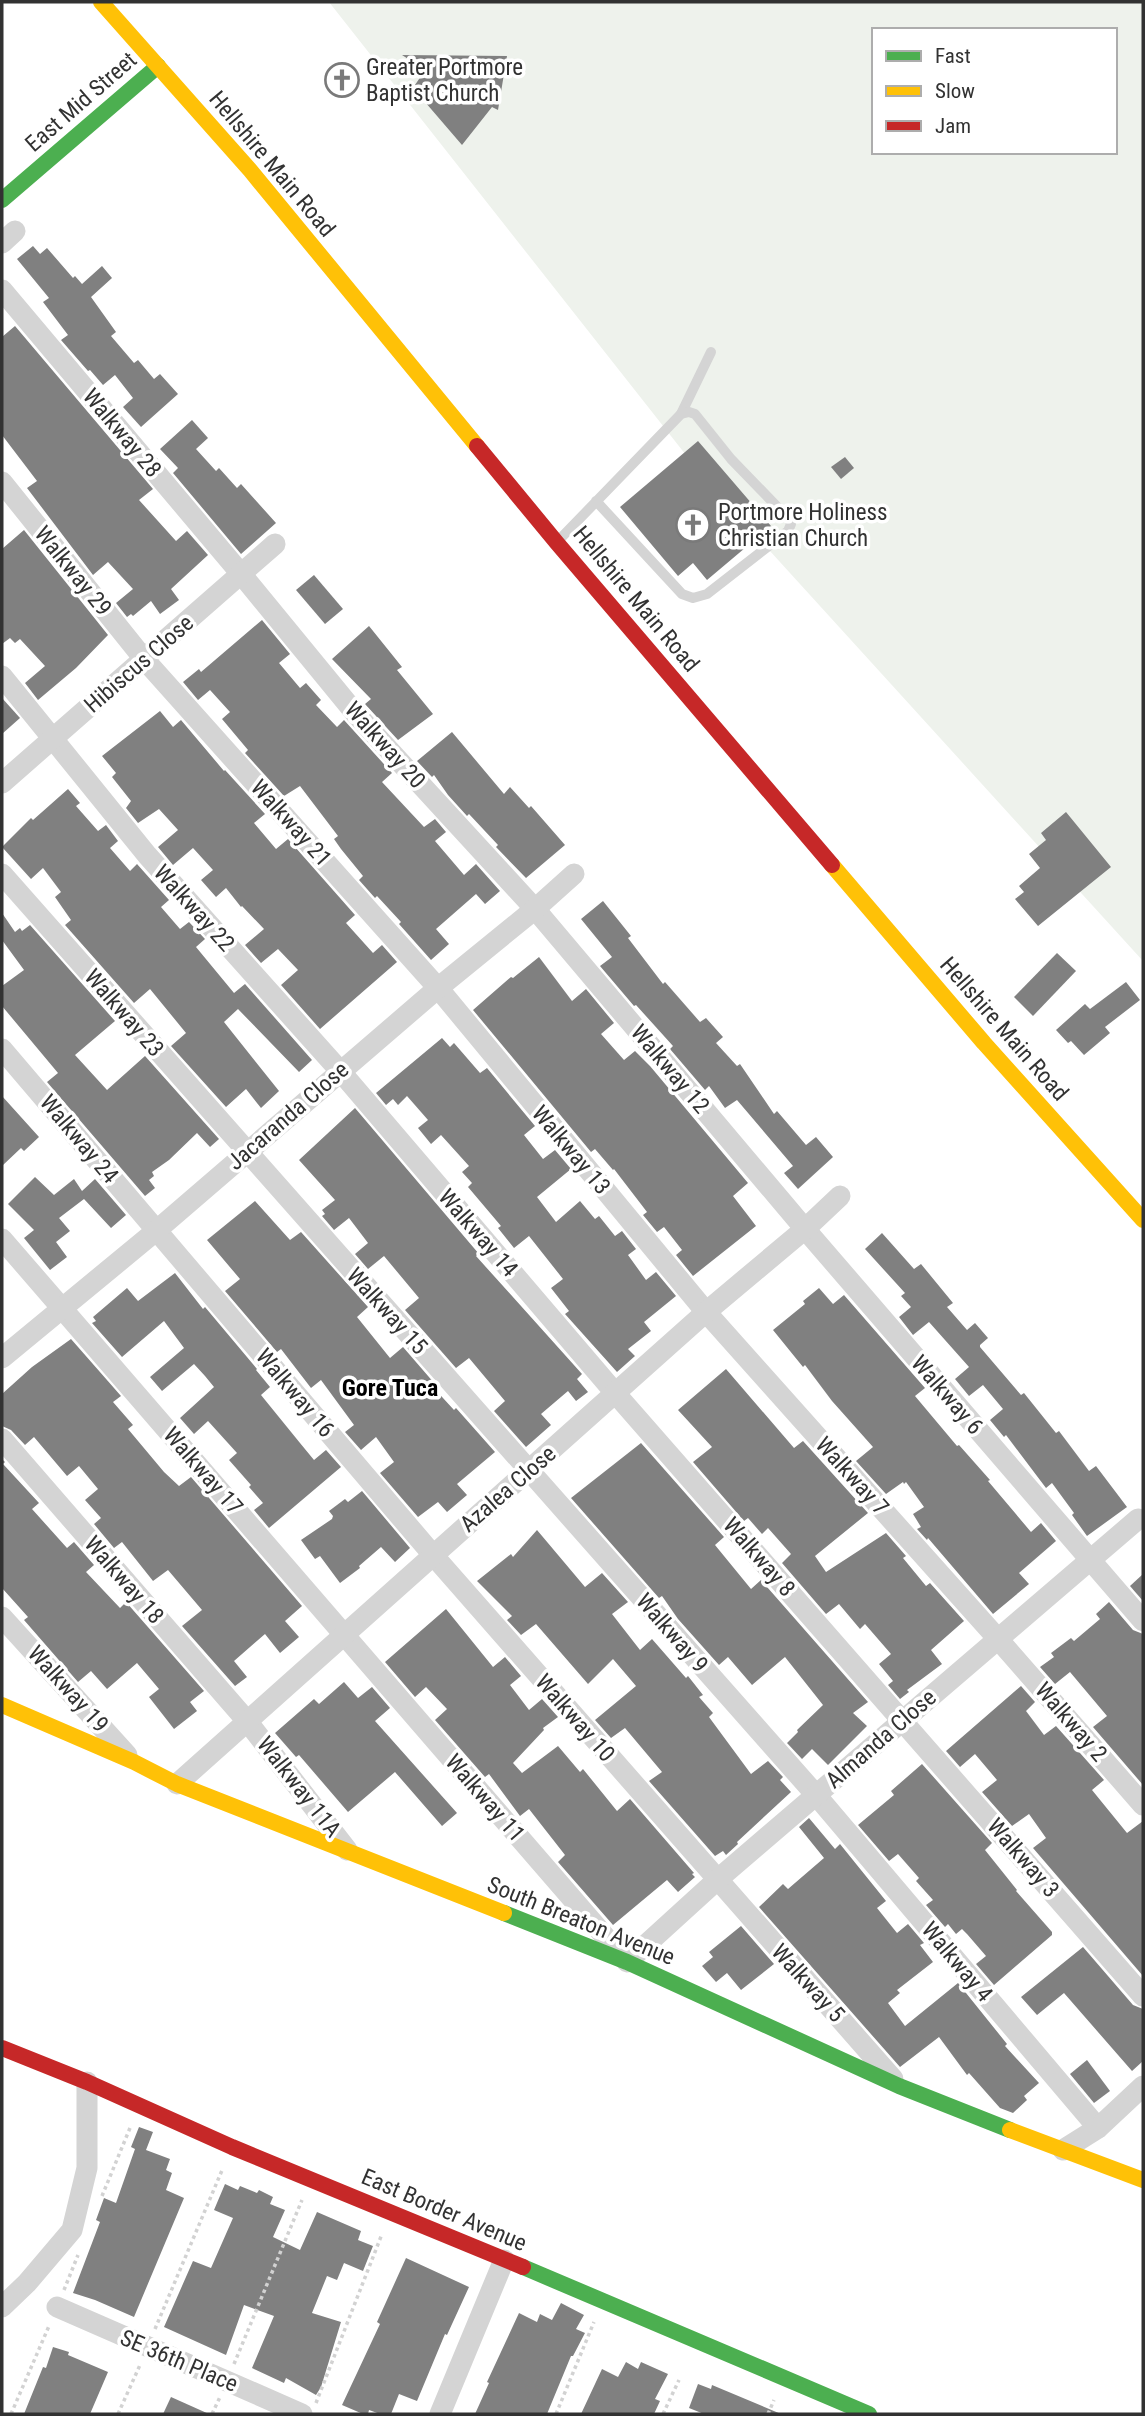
<svg xmlns="http://www.w3.org/2000/svg" width="1145" height="2416" font-family="'Roboto Condensed',sans-serif">
<style>
.green{fill:#eef2ec;fill-rule:evenodd}
.building{fill:#808080}
.lines{fill:none;stroke-linecap:round;stroke-linejoin:round}
.path{stroke:#d2d2d2;stroke-width:3.5;stroke-dasharray:3.5 3.5;stroke-linecap:butt}
.lane{stroke:#d4d4d4;stroke-width:10}
.street{stroke:#d4d4d4;stroke-width:21}
.fast{stroke:#4caf50;stroke-width:16}
.slow{stroke:#ffc107;stroke-width:16}
.jam{stroke:#c62828;stroke-width:16}
.labels{text-anchor:middle;dominant-baseline:central;stroke-width:7;stroke-linejoin:round;paint-order:stroke}
.poi-label{font-size:23px;fill:#323232;stroke:#fff;text-anchor:start}
.street-label{font-size:23px;fill:#323232;stroke:#fff}
.neighbourhood-label{font-size:24px;font-weight:bold;fill:#000;stroke:#fff}
</style>
<rect width="100%" height="100%" fill="#fff"/>
<path class="green" d="M329 2H1143V961L708 483ZM874 30H1115V152H874Z"/>
<g class="building">
<polygon points="402,55 507,56 498,110 492,107 462,145 413,88 425,70"/>
<polygon points="33,246 40,254 47,248 73,278 75,276 82,284 102,266 112,278 91,297 116,332 111,336 134,363 138,360 154,379 160,374 178,394 141,427 123,407 133,398 115,375 103,385 90,370 88,371 61,340 68,335 43,302 49,298 17,259"/>
<polygon points="15,326 153,489 139,500 176,541 187,531 208,555 171,589 179,600 160,614 151,601 133,616 131,614 127,617 116,603 133,589 108,562 93,575 27,488 37,481 2,435 2,337"/>
<polygon points="192,420 208,438 196,449 216,471 219,468 237,488 241,484 276,523 241,554 173,473 178,468 160,449"/>
<polygon points="698,441 771,526 707,580 693,563 678,576 620,507"/>
<polygon points="845,457 854,468 841,479 831,467"/>
<polygon points="24,530 108,635 76,668 38,700 25,683 45,666 20,639 15,643 10,638 2,644 2,549"/>
<polygon points="314,575 343,609 325,624 296,590"/>
<polygon points="262,620 290,654 279,663 300,688 306,683 321,700 316,705 337,727 344,720 392,773 382,782 424,827 435,819 446,832 435,841 464,875 476,864 500,891 485,904 476,894 436,929 449,944 431,960 399,924 401,922 377,896 375,898 359,880 363,876 341,849 334,839 338,836 300,786 284,796 245,753 248,750 222,719 230,712 210,690 198,700 183,682 199,669 201,672"/>
<polygon points="369,626 402,667 397,670 433,714 398,740 365,704 371,699 332,659"/>
<polygon points="2,698 20,718 2,734"/>
<polygon points="160,711 173,727 181,720 224,771 225,770 265,814 254,823 276,849 288,839 355,915 346,923 373,953 382,945 397,962 320,1029 281,985 298,970 278,949 261,963 245,945 264,929 242,906 241,907 226,888 216,897 201,880 213,870 193,848 173,865 158,847 178,830 159,809 138,823 126,808 131,801 112,777 116,773 102,756"/>
<polygon points="452,732 504,794 510,787 529,808 531,806 565,845 526,878 496,847 498,845 469,814 467,816 448,795 434,775 432,777 417,761"/>
<polygon points="68,789 80,803 76,806 98,831 106,825 118,841 110,848 130,871 137,864 169,900 161,907 180,929 189,922 205,939 196,947 234,993 245,984 312,1060 299,1072 238,1009 224,1022 279,1091 261,1108 246,1089 226,1107 171,1046 186,1033 150,989 134,1003 65,925 71,920 55,897 61,892 43,868 31,879 2,847 31,818 33,820"/>
<polygon points="1066,812 1111,867 1038,926 1015,899 1024,892 1019,886 1040,868 1029,854 1046,840 1041,833"/>
<polygon points="603,901 631,936 628,938 663,984 665,982 700,1022 706,1018 723,1037 716,1043 737,1066 740,1064 774,1114 777,1111 806,1145 816,1137 833,1157 798,1189 784,1173 793,1166 737,1100 725,1108 709,1086 705,1090 670,1049 673,1046 636,1005 634,1006 600,966 612,957 581,919"/>
<polygon points="2,913 15,932 20,928 22,931 30,925 115,1021 75,1055 107,1090 145,1056 219,1139 210,1147 197,1133 169,1160 152,1172 154,1176 149,1180 155,1188 145,1196 47,1082 58,1073 2,1006 2,986 24,970 2,940"/>
<polygon points="1057,953 1076,971 1033,1016 1014,997"/>
<polygon points="539,957 572,1001 586,989 614,1023 601,1034 624,1060 635,1051 650,1066 748,1183 733,1196 756,1226 693,1276 676,1255 682,1250 664,1227 657,1232 643,1215 647,1212 614,1169 613,1170 595,1149 591,1152 473,1010 511,977 513,978"/>
<polygon points="1126,982 1140,1000 1105,1027 1110,1033 1084,1055 1071,1041 1068,1043 1056,1030 1085,1004 1090,1009"/>
<polygon points="442,1038 450,1047 454,1043 480,1073 487,1068 535,1126 524,1135 543,1159 555,1150 571,1169 537,1197 556,1222 580,1201 595,1219 599,1216 615,1236 622,1231 636,1249 628,1255 646,1280 656,1272 676,1296 644,1322 651,1331 628,1349 635,1356 617,1372 565,1314 569,1311 551,1288 563,1279 529,1236 514,1248 498,1228 501,1226 468,1187 472,1183 462,1172 469,1166 441,1135 431,1144 418,1128 428,1120 407,1096 398,1105 393,1099 386,1105 376,1093"/>
<polygon points="2,1096 39,1137 24,1151 21,1148 2,1166"/>
<polygon points="355,1108 479,1254 476,1256 582,1374 577,1379 588,1392 576,1401 568,1391 541,1414 551,1425 526,1447 494,1411 505,1401 469,1358 456,1368 405,1310 419,1298 384,1256 368,1269 355,1254 368,1243 349,1218 334,1230 322,1216 325,1214 322,1210 335,1200 299,1160"/>
<polygon points="35,1177 54,1195 74,1179 82,1191 95,1179 126,1215 111,1228 84,1199 59,1218 70,1231 56,1242 67,1257 50,1270 24,1238 34,1230 8,1204"/>
<polygon points="255,1201 290,1240 301,1232 368,1307 357,1317 390,1358 403,1347 435,1384 432,1386 454,1410 456,1408 495,1452 457,1484 467,1495 447,1512 438,1502 418,1517 380,1473 394,1462 376,1437 361,1450 345,1432 354,1425 321,1380 311,1388 281,1349 277,1352 225,1291 240,1279 207,1240"/>
<polygon points="882,1233 914,1269 921,1264 953,1303 947,1307 967,1330 975,1323 988,1338 980,1345 980,1347 1021,1395 1024,1393 1056,1433 1059,1431 1089,1471 1096,1466 1127,1507 1087,1536 1072,1515 1074,1513 1052,1483 1046,1488 1006,1435 1004,1437 990,1420 1003,1409 983,1385 969,1396 955,1379 969,1367 929,1322 913,1335 899,1317 911,1307 901,1296 905,1293 865,1249"/>
<polygon points="175,1273 203,1309 205,1307 257,1369 256,1370 270,1387 261,1395 300,1443 314,1460 326,1450 341,1467 269,1528 254,1510 263,1503 249,1487 251,1485 229,1460 237,1453 208,1421 194,1434 180,1418 214,1387 205,1376 194,1364 162,1391 150,1377 184,1348 164,1321 122,1357 92,1323 96,1321 93,1317 127,1288 138,1301"/>
<polygon points="819,1288 833,1304 844,1295 925,1388 915,1396 957,1446 959,1445 990,1480 988,1481 1031,1532 1041,1523 1056,1541 1019,1573 1029,1584 993,1614 928,1538 927,1540 917,1529 921,1527 913,1514 924,1507 906,1482 904,1484 903,1482 886,1494 856,1461 873,1447 832,1401 805,1365 803,1367 773,1330 805,1304 803,1301"/>
<polygon points="71,1339 121,1396 113,1402 133,1425 128,1429 164,1472 179,1486 191,1477 302,1606 285,1621 299,1637 280,1653 265,1634 234,1661 247,1677 235,1686 182,1626 202,1610 168,1570 153,1581 122,1542 114,1548 94,1524 101,1518 85,1500 98,1489 79,1466 67,1476 34,1437 25,1445 11,1430 2,1426 2,1394 32,1367"/>
<polygon points="726,1369 794,1448 803,1441 868,1513 815,1556 826,1572 886,1533 906,1556 903,1558 926,1586 930,1583 964,1621 931,1650 942,1664 907,1690 909,1692 900,1699 888,1685 893,1681 879,1664 891,1654 865,1624 860,1629 839,1604 826,1614 782,1563 791,1554 768,1528 762,1534 748,1518 744,1521 693,1462 712,1447 678,1410"/>
<polygon points="641,1443 724,1537 715,1545 751,1589 761,1580 868,1702 853,1713 867,1726 828,1765 812,1749 802,1759 787,1743 798,1732 797,1730 823,1705 785,1657 752,1685 728,1657 719,1665 678,1619 662,1596 659,1598 571,1498"/>
<polygon points="2,1459 5,1462 3,1464 39,1503 32,1509 67,1548 74,1542 94,1565 86,1572 120,1608 126,1602 204,1691 190,1702 197,1711 174,1729 149,1697 159,1689 137,1663 107,1689 91,1671 78,1682 24,1620 28,1617 2,1588"/>
<polygon points="362,1491 410,1548 395,1562 381,1547 359,1566 360,1568 340,1583 320,1556 315,1559 301,1540 332,1519 333,1516 329,1511 345,1499 348,1502"/>
<polygon points="537,1530 585,1587 602,1573 628,1602 612,1614 640,1650 652,1639 686,1678 688,1676 703,1695 699,1697 713,1713 709,1717 751,1774 768,1761 783,1777 780,1780 791,1792 737,1842 738,1844 726,1855 723,1851 715,1856 649,1781 662,1772 625,1728 611,1738 595,1720 636,1686 613,1659 588,1684 536,1624 521,1635 507,1620 512,1616 477,1581 511,1554 513,1557"/>
<polygon points="1143,1574 1143,1601 1130,1586"/>
<polygon points="1109,1602 1133,1630 1143,1634 1143,1785 1093,1727 1107,1716 1070,1672 1055,1684 1040,1667 1054,1657 1051,1653 1071,1638 1074,1641 1100,1619 1096,1614"/>
<polygon points="446,1609 493,1667 505,1657 521,1676 510,1685 529,1710 542,1699 558,1717 543,1728 544,1730 513,1763 522,1773 558,1746 580,1772 583,1769 617,1811 630,1799 694,1873 692,1874 695,1877 678,1892 667,1880 613,1925 558,1862 565,1855 529,1809 520,1816 489,1774 485,1777 435,1720 447,1709 426,1687 415,1697 385,1662"/>
<polygon points="344,1682 358,1698 372,1687 390,1708 375,1721 457,1813 442,1826 395,1772 348,1812 299,1755 296,1757 275,1733 314,1699 319,1704"/>
<polygon points="1021,1686 1035,1702 1026,1711 1044,1735 1056,1726 1104,1780 1092,1790 1127,1833 1143,1821 1143,1976 1033,1848 1046,1838 1029,1814 1012,1826 982,1792 997,1780 975,1754 960,1767 946,1751"/>
<polygon points="922,1764 992,1843 985,1850 1017,1890 1016,1891 1052,1932 1052,1935 994,1985 976,1964 986,1956 967,1934 962,1929 956,1934 948,1924 945,1927 926,1905 933,1900 916,1881 919,1878 898,1854 889,1861 858,1825 894,1795 891,1791"/>
<polygon points="809,1818 835,1849 840,1844 886,1901 877,1908 897,1933 908,1924 924,1943 920,1945 933,1962 897,1990 900,1993 888,2003 905,2026 958,1983 1007,2044 1005,2046 1039,2083 1024,2096 1027,2100 1013,2113 1000,2108 969,2073 967,2075 939,2037 900,2067 759,1907 783,1884 788,1889 824,1858 799,1827"/>
<polygon points="741,1926 774,1964 741,1990 727,1973 716,1982 702,1966 713,1957 709,1952"/>
<polygon points="1083,1947 1133,2005 1143,2009 1143,2061 1132,2071 1064,1993 1037,2015 1021,1997"/>
<polygon points="1087,2060 1110,2091 1094,2103 1070,2074"/>
<polygon points="139,2127 153,2132 146,2150 170,2159 166,2170 172,2173 166,2190 184,2198 134,2317 95,2300 73,2293 100,2222 96,2220 104,2198 116,2203 135,2149 131,2147"/>
<polygon points="225,2184 238,2190 240,2186 257,2193 259,2190 273,2197 270,2204 285,2210 273,2237 300,2250 317,2212 361,2231 358,2240 373,2246 363,2271 344,2263 337,2280 327,2276 312,2313 341,2322 321,2387 316,2395 286,2378 284,2383 252,2368 274,2316 244,2305 226,2355 164,2327 193,2261 211,2268 233,2218 214,2210"/>
<polygon points="406,2258 469,2287 447,2335 445,2334 417,2401 399,2394 391,2414 380,2414 369,2410 368,2414 363,2414 342,2405 380,2324 377,2322"/>
<polygon points="561,2303 584,2315 576,2329 585,2333 573,2356 571,2356 547,2414 475,2414 489,2383 487,2382 519,2313 537,2322 540,2314 552,2320"/>
<polygon points="53,2347 69,2352 68,2355 108,2372 90,2414 24,2414 43,2367 46,2368"/>
<polygon points="626,2362 638,2369 641,2362 668,2374 655,2399 660,2401 654,2414 581,2414 602,2369 618,2377"/>
<polygon points="698,2384 711,2389 712,2385 781,2414 704,2414 689,2408"/>
<polygon points="171,2397 209,2414 163,2414"/>
</g>
<g class="lines">
<g class="path">
<polyline points="102,2196 130,2128"/>
<polyline points="64,2290 78,2255"/>
<polyline points="155,2329 223,2168"/>
<polyline points="234,2364 302,2200"/>
<polyline points="316,2403 382,2234"/>
<polyline points="11,2414 49,2326"/>
<polyline points="118,2414 140,2365"/>
<polyline points="212,2414 220,2397"/>
<polyline points="556,2414 594,2322"/>
<polyline points="663,2414 679,2380"/>
<polyline points="768,2414 774,2400"/>
</g>
<g class="lane">
<polyline points="681,414 711,352"/>
<polyline points="557,542 681,414 689,412 695,414 731,459 789,519 791,524 788,531 707,594 693,598 682,594 596,501"/>
</g>
<g class="street">
<polyline points="2,243 15,231"/>
<polyline points="2,290 242,575 356,714 535,909 805,1229 1143,1621"/>
<polyline points="2,482 144,659 438,988 706,1312 998,1639 1143,1805"/>
<polyline points="2,676 147,855 341,1072 616,1394 1143,1996"/>
<polyline points="2,783 275,544"/>
<polyline points="2,874 816,1795 1098,2128"/>
<polyline points="2,1049 433,1555 893,2079"/>
<polyline points="2,1239 627,1962 717,1880 1138,1519"/>
<polyline points="2,1358 157,1230 438,988 535,909 574,874"/>
<polyline points="2,1439 247,1721 347,1850"/>
<polyline points="2,1617 127,1755"/>
<polyline points="177,1784 706,1312 805,1229 840,1196"/>
<polyline points="1063,2150 1098,2128 1143,2086"/>
<polyline points="2,2307 27,2283 72,2230 87,2168 87,2082"/>
<polyline points="57,2307 302,2414"/>
<polyline points="440,2414 504,2260"/>
</g>
<g class="fast">
<polyline points="2,200 158,66"/>
<polyline points="504,1913 627,1962 899,2086 1010,2130"/>
<polyline points="523,2267 869,2414"/>
</g>
<g class="slow">
<polyline points="101,2 250,170 477,446"/>
<polyline points="832,865 984,1043 1143,1220"/>
<polyline points="2,1705 134,1762 177,1784 504,1913"/>
<polyline points="1010,2130 1143,2180"/>
</g>
<g class="jam">
<polyline points="477,446 557,543 832,865"/>
<polyline points="2,2048 87,2082 232,2147 523,2267"/>
</g>
</g>
<defs>
<g id="church-ring" transform="scale(1.75)"><circle r="9.5" fill="#fff" stroke="#7a7a7a" stroke-width="1.5"/><path d="M-1.2-6h2.4v3.5h3.3v2.4h-3.3V6h-2.4V-.1h-3.3v-2.4h3.3Z" fill="#7a7a7a"/></g>
</defs>
<g fill-rule="evenodd">
<use href="#church-ring" x="342" y="80"/>
<use href="#church-ring" x="693" y="525"/>
</g>
<g class="labels">
<g class="poi-label">
<text x="366" y="67">Greater Portmore<tspan x="366" dy="26">Baptist Church</tspan></text>
<text x="718" y="512">Portmore Holiness<tspan x="718" dy="26">Christian Church</tspan></text>
</g>
<g class="street-label">
<text transform="translate(81 102) rotate(-41)">East Mid Street</text>
<text transform="translate(272 164) rotate(50)">Hellshire Main Road</text>
<text transform="translate(122 433) rotate(50)">Walkway 28</text>
<text transform="translate(73 571) rotate(51)">Walkway 29</text>
<text transform="translate(636 599) rotate(50)">Hellshire Main Road</text>
<text transform="translate(139 664) rotate(-41)">Hibiscus Close</text>
<text transform="translate(385 745) rotate(48)">Walkway 20</text>
<text transform="translate(291 823) rotate(48)">Walkway 21</text>
<text transform="translate(194 908) rotate(48)">Walkway 22</text>
<text transform="translate(124 1013) rotate(49)">Walkway 23</text>
<text transform="translate(1004 1029) rotate(49)">Hellshire Main Road</text>
<text transform="translate(670 1069) rotate(50)">Walkway 12</text>
<text transform="translate(288 1116) rotate(-41)">Jacaranda Close</text>
<text transform="translate(79 1139) rotate(50)">Walkway 24</text>
<text transform="translate(571 1150) rotate(50)">Walkway 13</text>
<text transform="translate(478 1233) rotate(49)">Walkway 14</text>
<text transform="translate(387 1311) rotate(48)">Walkway 15</text>
<text transform="translate(295 1393) rotate(50)">Walkway 16</text>
<text transform="translate(947 1395) rotate(49)">Walkway 6</text>
<text transform="translate(203 1471) rotate(49)">Walkway 17</text>
<text transform="translate(852 1476) rotate(48)">Walkway 7</text>
<text transform="translate(508 1489) rotate(-41)">Azalea Close</text>
<text transform="translate(759 1557) rotate(49)">Walkway 8</text>
<text transform="translate(124 1580) rotate(49)">Walkway 18</text>
<text transform="translate(672 1633) rotate(49)">Walkway 9</text>
<text transform="translate(68 1689) rotate(48)">Walkway 19</text>
<text transform="translate(575 1718) rotate(49)">Walkway 10</text>
<text transform="translate(1071 1722) rotate(49)">Walkway 2</text>
<text transform="translate(881 1739) rotate(-41)">Almanda Close</text>
<text transform="translate(299 1787) rotate(52)">Walkway 11A</text>
<text transform="translate(485 1798) rotate(49)">Walkway 11</text>
<text transform="translate(1023 1858) rotate(49)">Walkway 3</text>
<text transform="translate(581 1921) rotate(22)">South Breaton Avenue</text>
<text transform="translate(957 1962) rotate(50)">Walkway 4</text>
<text transform="translate(808 1983) rotate(48)">Walkway 5</text>
<text transform="translate(444 2210) rotate(23)">East Border Avenue</text>
<text transform="translate(179 2361) rotate(23)">SE 36th Place</text>
</g>
<g class="neighbourhood-label">
<text x="390" y="1388">Gore Tuca</text>
</g>
</g>
<rect width="1145" height="2416" fill="none" stroke="#323232" stroke-width="7"/>
<rect x="872" y="28" width="245" height="126" fill="#ffffff" stroke="#adadad" stroke-width="2"/>
<rect x="886" y="51" width="35" height="10" fill="#4caf50" stroke="#adadad" stroke-width="2"/>
<text x="935" y="63" font-size="21" fill="#323232">Fast</text>
<rect x="886" y="86" width="35" height="10" fill="#ffc107" stroke="#adadad" stroke-width="2"/>
<text x="935" y="98" font-size="21" fill="#323232">Slow</text>
<rect x="886" y="121" width="35" height="10" fill="#c62828" stroke="#adadad" stroke-width="2"/>
<text x="935" y="133" font-size="21" fill="#323232">Jam</text>
</svg>
